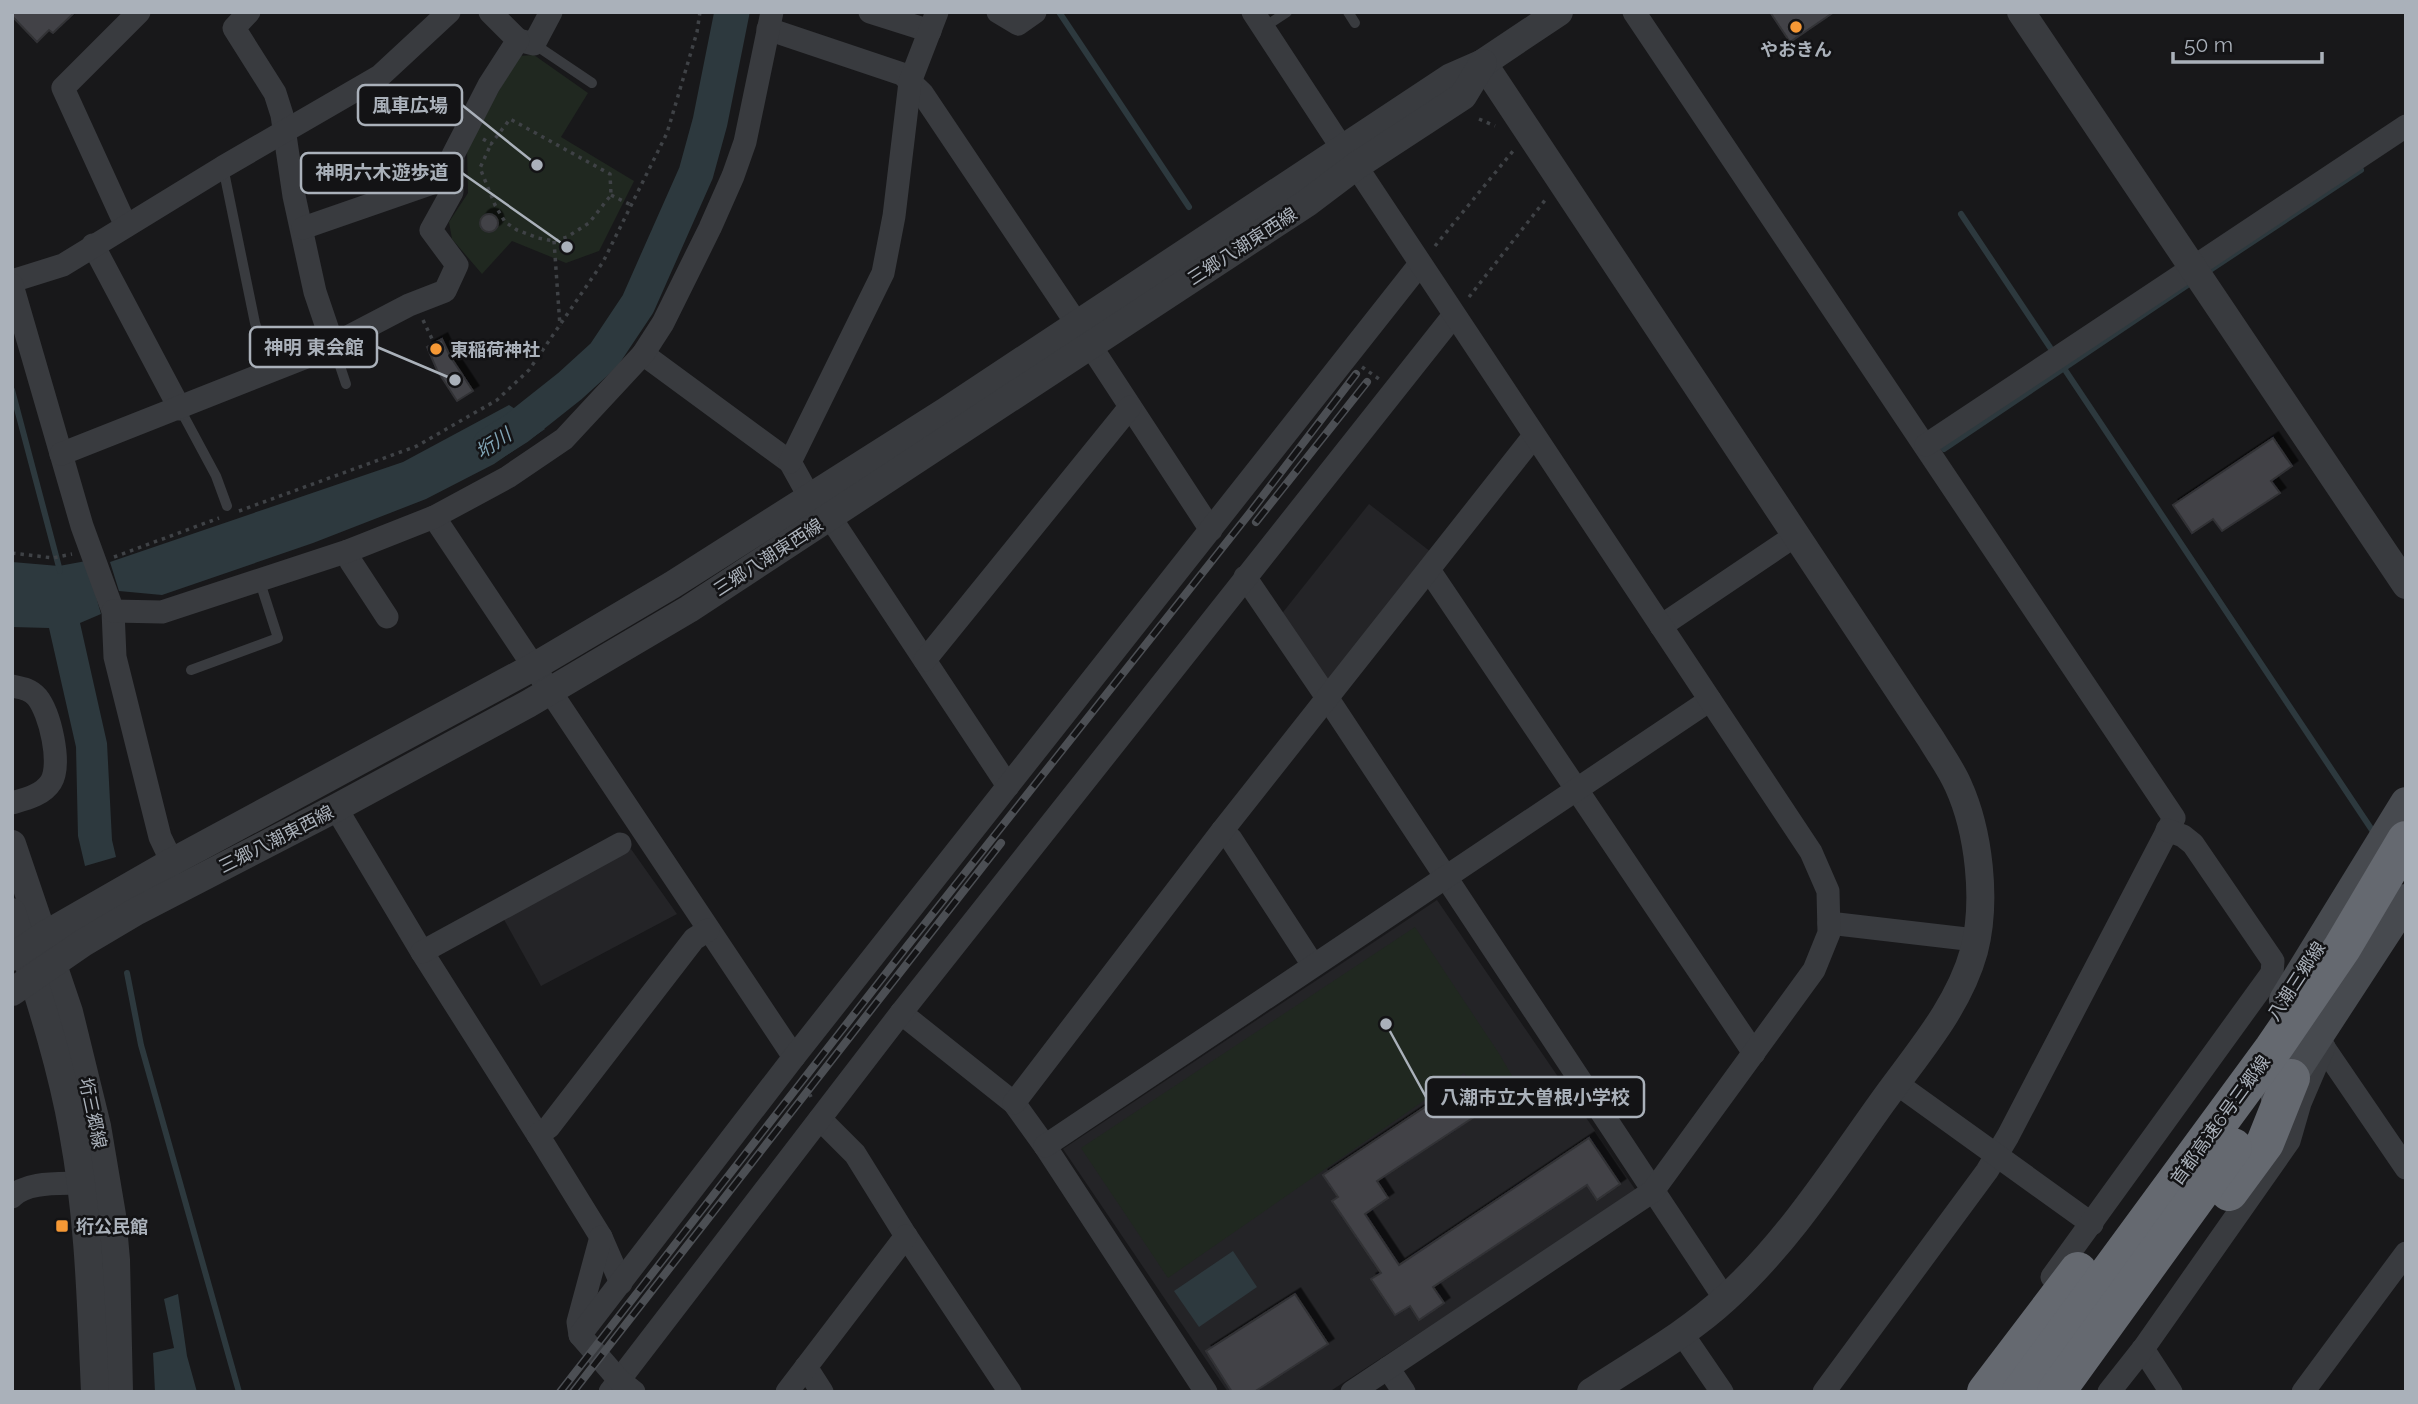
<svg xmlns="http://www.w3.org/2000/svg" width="2418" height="1404" font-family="Raleway,'Noto Sans JP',sans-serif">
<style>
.built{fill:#242427}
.green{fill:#202820}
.water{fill:#2d393e}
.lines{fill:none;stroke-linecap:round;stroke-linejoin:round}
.stream{stroke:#2d393e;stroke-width:6}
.river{stroke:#2d393e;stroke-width:35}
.building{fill:#424347;stroke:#323236;stroke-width:2;filter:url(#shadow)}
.path{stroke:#3f4246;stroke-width:3.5;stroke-dasharray:3.5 5;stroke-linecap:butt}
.service{stroke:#393b3f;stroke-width:10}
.minor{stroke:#393b3f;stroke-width:23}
.tertiary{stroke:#393b3f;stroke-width:28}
.secondary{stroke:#474a4f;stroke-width:32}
.motorway{stroke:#656970;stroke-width:38}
.rail-casing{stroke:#4c4f54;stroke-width:8}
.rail{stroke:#131315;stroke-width:5;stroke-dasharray:16;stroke-linecap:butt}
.poi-dot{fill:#f59835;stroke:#131315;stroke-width:2.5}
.labels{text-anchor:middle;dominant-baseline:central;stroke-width:5;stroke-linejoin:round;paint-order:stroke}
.poi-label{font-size:18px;font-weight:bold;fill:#aab1ba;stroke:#131315;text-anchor:start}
.street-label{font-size:18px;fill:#aab1ba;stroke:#131315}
.water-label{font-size:19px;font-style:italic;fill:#81a4b5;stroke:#131315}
.leader{fill:none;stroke:#aab1ba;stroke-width:2.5}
.callout-dot{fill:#aab1ba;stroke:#131315;stroke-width:2.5}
.callout{fill:#131315;stroke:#aab1ba;stroke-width:2.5}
.callout-label{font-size:19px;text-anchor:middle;font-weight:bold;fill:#aab1ba}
</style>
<defs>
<filter id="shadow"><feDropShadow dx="5.5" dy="-5.5" stdDeviation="0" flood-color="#0009"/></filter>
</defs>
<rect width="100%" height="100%" fill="#18181a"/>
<g class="built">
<polygon points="1369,504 1431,552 1332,680 1323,680 1280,616"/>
<polygon points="631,849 677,914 541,986 502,916"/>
<polygon points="1437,900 1637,1192 1329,1392 1228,1392 1063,1149"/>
</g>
<g class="green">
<polygon points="534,55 588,93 561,137 634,181 599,251 566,263 512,241 482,274 452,239 449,222 468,193 467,149 518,56"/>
<polygon points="1415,927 1500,1055 1519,1088 1490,1108 1464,1073 1168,1278 1081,1148"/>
</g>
<g class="water">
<polygon points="509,405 545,429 494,464 426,499 313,543 162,595 119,591 110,562 403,462"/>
<polygon points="86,561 101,614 80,623 107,743 112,840 116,857 85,866 78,836 76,747 49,628 12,627 12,562 59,566"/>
<polygon points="1233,1251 1257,1287 1199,1327 1174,1291"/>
<polygon points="178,1294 187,1356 197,1392 155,1392 153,1353 174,1348 164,1299"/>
</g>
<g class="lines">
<g class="stream">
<polyline points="1059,12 1189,207"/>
<polyline points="1961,214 2376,836"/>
<polyline points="2204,274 2361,170"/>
<polyline points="12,390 60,571"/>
<polyline points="1944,449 2192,282"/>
<polyline points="127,973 141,1045 239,1392"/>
</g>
<polyline class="river" points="490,445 517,428 570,386 604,355 638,304 696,173 710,122 732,12"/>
</g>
<g class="building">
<polygon points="12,12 75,12 53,33 49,30 37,42 12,16"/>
<polygon points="1770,12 1834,12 1790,42"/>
<circle cx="489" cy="223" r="9"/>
<polygon points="442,339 450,356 473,391 457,401 437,370 427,347"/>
<polygon points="2273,438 2292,466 2271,481 2280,493 2222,531 2213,519 2192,533 2173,505"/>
<polygon points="1458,1085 1477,1115 1377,1181 1388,1198 1365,1214 1399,1265 1589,1138 1620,1184 1597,1200 1587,1185 1433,1287 1444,1303 1419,1320 1410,1306 1395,1315 1371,1279 1381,1273 1332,1201 1338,1197 1323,1175"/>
<polygon points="1295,1294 1328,1344 1254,1392 1232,1392 1206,1351"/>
</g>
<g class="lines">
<g class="path">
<polyline points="1479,119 1495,126"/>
<polyline points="483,139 491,144 510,119 610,174 611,195 589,223 567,237 554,241 538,238 517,230 505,222 495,205 480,168 491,144"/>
<polyline points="611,195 631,205"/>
<polyline points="554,241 560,326"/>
<polyline points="1435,246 1513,151 1512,149"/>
<polyline points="1469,297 1546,199"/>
<polyline points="423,320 432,339"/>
<polyline points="1362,367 1379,379"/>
<polyline points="239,511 417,446 497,400 529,370 603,262 667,133 697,32 700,12"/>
<polyline points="12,553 53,558 72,554"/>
<polyline points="114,557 219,518"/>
<polyline points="803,1079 811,1097"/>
</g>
<g class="service">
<polyline points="1348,12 1355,23"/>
<polyline points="1263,28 1287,12"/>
<polyline points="534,44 592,83"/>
<polyline points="223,167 255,323 271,372"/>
<polyline points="333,345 346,384"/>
<polyline points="180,409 216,476 227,506"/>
<polyline points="191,670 278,638 259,579"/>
</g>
<g class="minor">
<polyline points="249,12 234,28 275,93 282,115 294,196 315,292 333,345"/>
<polyline points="870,12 930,31"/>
<polyline points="998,12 1018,24 1035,12"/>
<polyline points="1253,12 1342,148"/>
<polyline points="1634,12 2174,818 2008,1136 1987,1171 1824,1392"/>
<polyline points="768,29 902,74 922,93 1077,324"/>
<polyline points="518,40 534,44 551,12"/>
<polyline points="126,226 63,88 139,12"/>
<polyline points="303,228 453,176"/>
<polyline points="93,245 180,409"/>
<polyline points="12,281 63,265 223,167 380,76 449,12"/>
<polyline points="12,285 82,526 113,611 115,657 160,837 172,862"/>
<polyline points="1090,345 1211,530"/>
<polyline points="643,354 790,462 810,498"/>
<polyline points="1926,445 2406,126"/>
<polyline points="61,454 319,352 409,305 445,291 457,265 431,230 452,192 453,155 489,85 518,40 490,12"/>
<polyline points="790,462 883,273 894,216 910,82 937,12"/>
<polyline points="434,517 794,1057"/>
<polyline points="830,517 1008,786"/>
<polyline points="348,551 351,562 387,617"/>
<polyline points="1429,570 1754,1053"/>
<polyline points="1245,577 1328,699 1725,1299"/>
<polyline points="113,611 162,612 348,551 434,517 508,477 564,439 643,354 663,323 710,228 733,176 745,142 772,12"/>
<polyline points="1661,626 1796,535"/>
<polyline points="925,660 1130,407"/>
<path d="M12 686C22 688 30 689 37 697 50 713 62 764 51 782 43 795 26 799 12 803"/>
<polyline points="336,808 422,952 538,1135"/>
<polyline points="1222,831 1231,839 1313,965"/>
<polyline points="1829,923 1975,940"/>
<polyline points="422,952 620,844"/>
<polyline points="901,1013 1014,1103 1045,1146 1206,1392"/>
<polyline points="2318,1039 2406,1168"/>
<polyline points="1896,1083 2092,1224"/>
<polyline points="1014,1103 1222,831 1534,436"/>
<polyline points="820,1119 855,1154 906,1236 1010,1392"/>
<polyline points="1045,1146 1710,700"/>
<path d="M12 1197C26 1181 61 1184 81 1183"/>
<polyline points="2052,1277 2272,973 2273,961 2193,844 2183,836 2167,830"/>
<polyline points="621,1283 601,1237 538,1135 549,1127 694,939 708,930"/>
<polyline points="1681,1332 1722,1392"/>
<polyline points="580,1335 578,1322 601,1237"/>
<polyline points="2143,1349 2171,1392"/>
<polyline points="806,1367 822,1392"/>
<polyline points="1388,1368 1404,1392"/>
<polyline points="610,1392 901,1013 1454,315"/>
<polyline points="634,1392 619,1380 580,1335 794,1057 1420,264"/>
<polyline points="787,1392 906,1236"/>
<polyline points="1352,1392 1653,1191 1814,970 1829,933 1828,891 1811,852 1356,166"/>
<polyline points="2109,1392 2143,1349 2289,1141 2300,1103 2324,1047"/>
<polyline points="2303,1392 2406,1253"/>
</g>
<g class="tertiary">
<polyline points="2021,12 2406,585"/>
<path d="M1483 63 1931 739C1940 754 1951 769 1958 785 1979 831 1987 901 1974 951 1958 1009 1915 1056 1881 1104 1833 1171 1787 1243 1726 1298 1686 1335 1636 1362 1591 1392"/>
<polyline points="12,844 69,1012 97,1126 112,1215 116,1260 119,1392"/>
<path d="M12 912C35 985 60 1058 73 1132 89 1218 91 1305 95 1392"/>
<polyline points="12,957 43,936 172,862 535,666 672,585 946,411 1451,77 1483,63 1559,12"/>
<polyline points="12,992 83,943 137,911 336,808 528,704 689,609 1307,203 1356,166 1463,96 1483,63"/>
</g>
<g class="secondary">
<polyline points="2285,1000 2406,803"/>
<polyline points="2277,1098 2406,900"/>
</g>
<g class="motorway">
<polyline points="2229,1192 2265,1143 2291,1078"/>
<polyline points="1986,1392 2078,1271"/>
<polyline points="2021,1392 2273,1049 2342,948 2406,840"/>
<polyline points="2056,1392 2233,1147"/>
</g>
<g class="rail-casing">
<g id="rail">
<polyline points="1256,522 1367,382"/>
<polyline points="560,1392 908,945 1249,514 1356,374"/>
<polyline points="573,1392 1001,843"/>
</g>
</g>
<use href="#rail" class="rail"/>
</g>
<g class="poi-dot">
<circle cx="1796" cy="27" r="7"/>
<circle cx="436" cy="349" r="7"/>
<rect x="55" y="1219" width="14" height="14" rx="3.5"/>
</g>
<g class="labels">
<g class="poi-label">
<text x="1796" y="49" text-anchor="middle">やおきん</text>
<text x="450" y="349">東稲荷神社</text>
<text x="76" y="1226">垳公民館</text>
</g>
<g class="street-label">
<text transform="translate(1242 246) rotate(-33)">三郷八潮東西線</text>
<text transform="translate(768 557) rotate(-33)">三郷八潮東西線</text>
<text transform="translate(276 839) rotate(-27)">三郷八潮東西線</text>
<text transform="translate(2296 981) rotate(-57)">八潮三郷線</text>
<text transform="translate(93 1113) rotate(78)">垳三郷線</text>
<text transform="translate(2220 1120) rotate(-54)">首都高速6号三郷線</text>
</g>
<g class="water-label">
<text transform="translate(493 443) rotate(-33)">垳川</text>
</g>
</g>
<path class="leader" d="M537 165L462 105M567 247L462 173M455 380L377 347M1386 1024L1426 1097"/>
<g class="callout-dot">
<circle cx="537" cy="165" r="7"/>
<circle cx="567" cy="247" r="7"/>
<circle cx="455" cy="380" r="7"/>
<circle cx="1386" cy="1024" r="7"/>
</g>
<g class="callout">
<rect x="358" y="85" width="104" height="40" rx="7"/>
<rect x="301" y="153" width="161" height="40" rx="7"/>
<rect x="250" y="327" width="127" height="40" rx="7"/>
<rect x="1426" y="1077" width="218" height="40" rx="7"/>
</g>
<g class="callout-label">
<text x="410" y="112">風車広場</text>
<text x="382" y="179">神明六木遊歩道</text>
<text x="314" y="354">神明 東会館</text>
<text x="1535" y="1104">八潮市立大曽根小学校</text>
</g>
<rect width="2418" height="1404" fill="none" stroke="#aab1ba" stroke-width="28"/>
<path d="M2173 52v10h149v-10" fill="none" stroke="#aab1ba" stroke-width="3.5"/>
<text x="2184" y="52" font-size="21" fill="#aab1ba" stroke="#131315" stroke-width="5" paint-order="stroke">50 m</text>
</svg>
